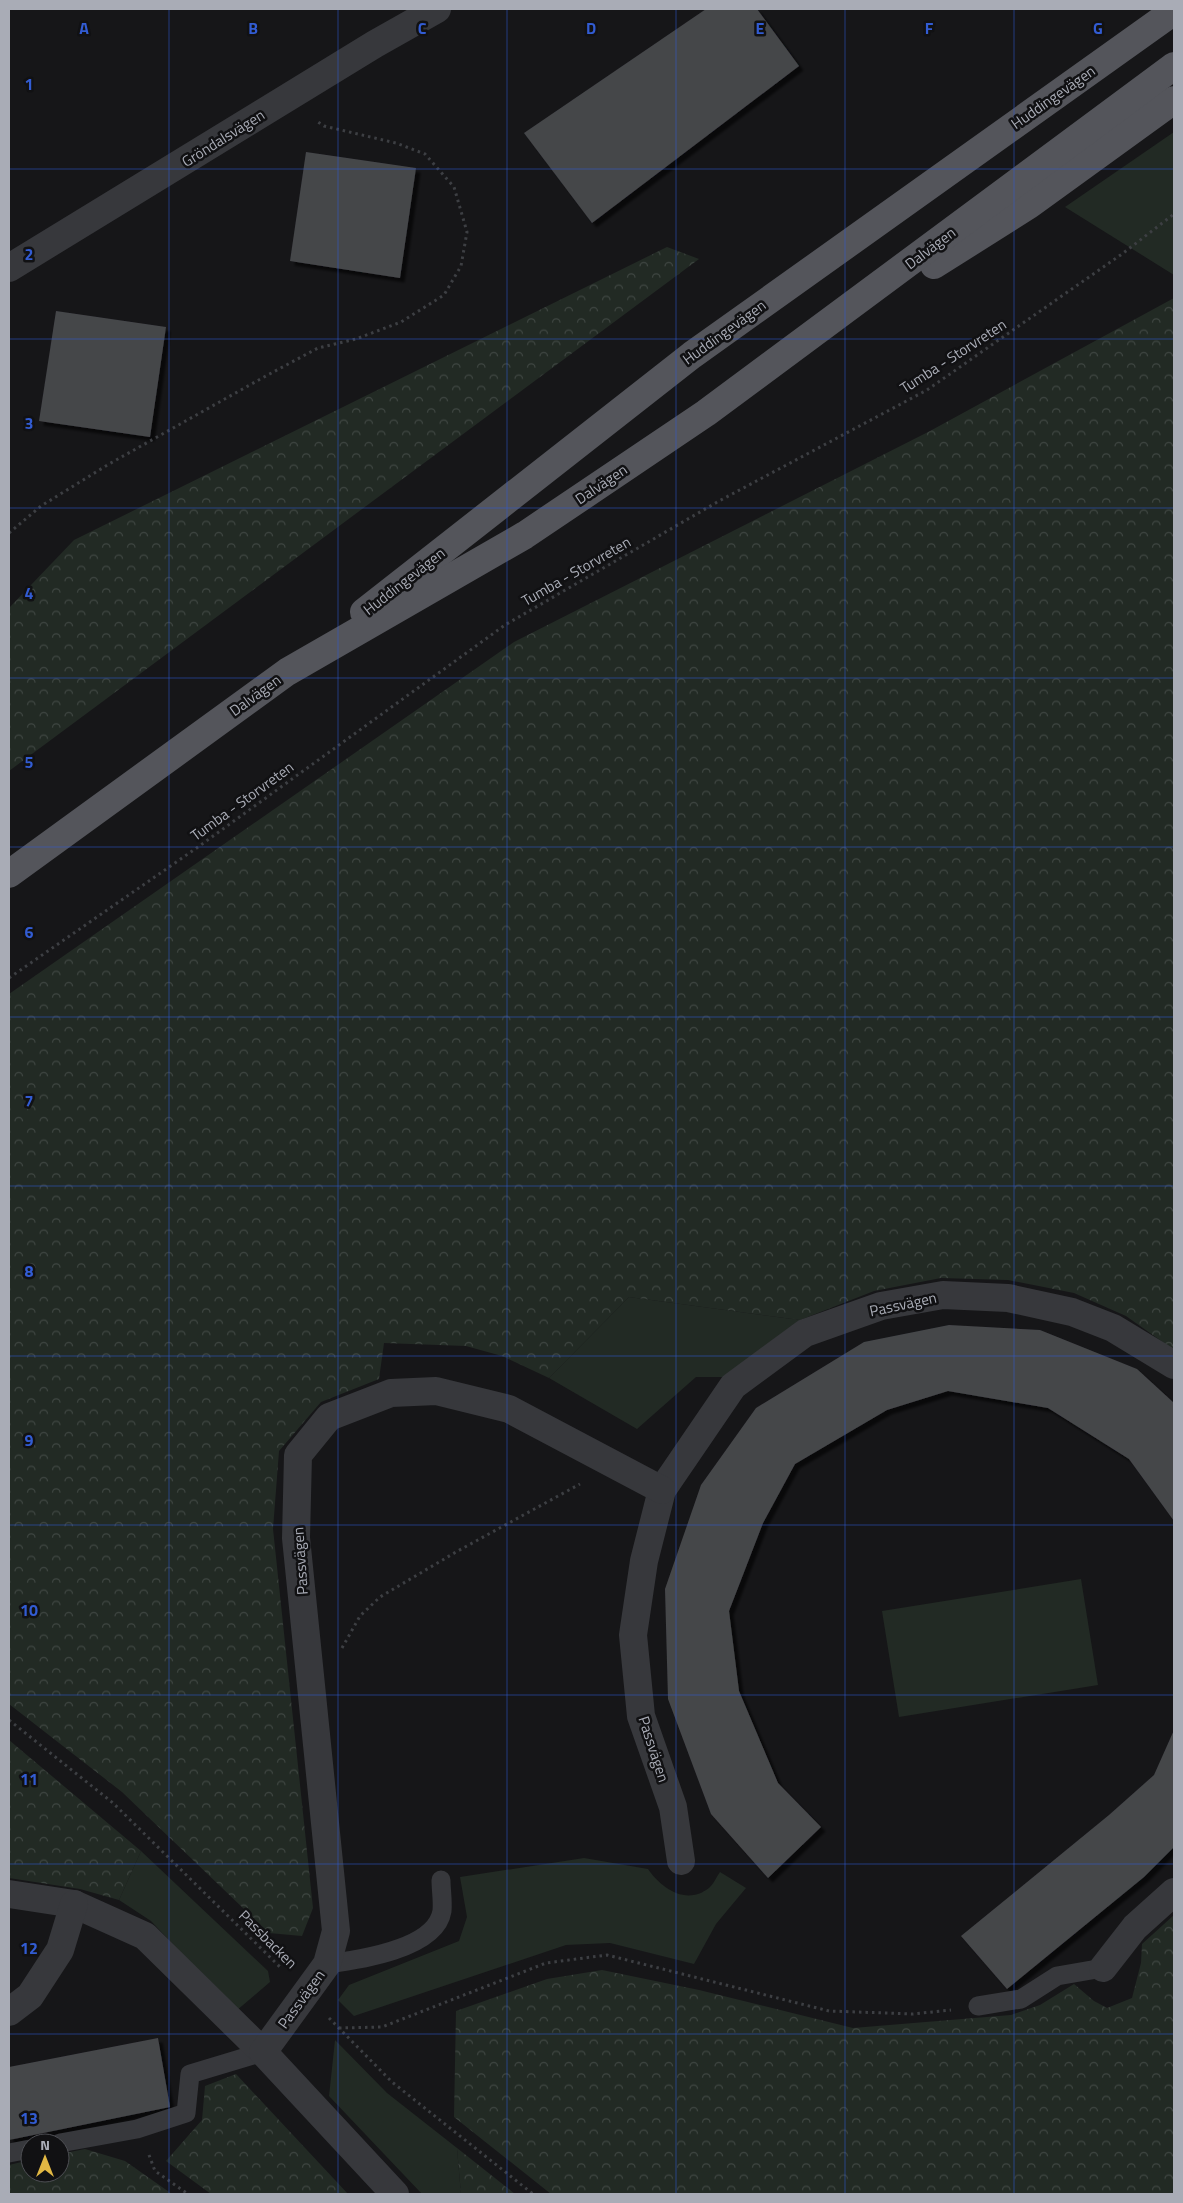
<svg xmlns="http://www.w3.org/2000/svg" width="1183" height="2203" font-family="'Titillium Web',sans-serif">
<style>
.grass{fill:#222a24}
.forest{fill:url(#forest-crowns)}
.building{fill:#45464a;filter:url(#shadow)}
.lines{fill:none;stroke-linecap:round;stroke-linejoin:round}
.path{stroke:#3d3f43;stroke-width:3;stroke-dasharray:2.5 4;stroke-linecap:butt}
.service{stroke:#37383c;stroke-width:19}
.minor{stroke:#37383c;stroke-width:28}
.primary{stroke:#54555b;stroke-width:28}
.grid{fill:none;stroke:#325cd3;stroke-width:1;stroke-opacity:0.55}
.labels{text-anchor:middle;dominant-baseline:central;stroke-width:5;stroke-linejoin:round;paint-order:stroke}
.street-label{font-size:15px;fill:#a9acb6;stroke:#111113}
.grid-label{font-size:16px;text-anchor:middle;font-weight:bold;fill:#325cd3;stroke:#111113;stroke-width:5;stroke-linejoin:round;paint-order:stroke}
</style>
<defs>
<pattern id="forest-crowns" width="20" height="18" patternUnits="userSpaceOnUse" patternTransform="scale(1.25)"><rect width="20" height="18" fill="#222a24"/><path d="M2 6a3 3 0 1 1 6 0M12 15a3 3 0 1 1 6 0" fill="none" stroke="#3f4642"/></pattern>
<filter id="shadow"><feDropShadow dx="4.5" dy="4.5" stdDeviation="1" flood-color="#0009"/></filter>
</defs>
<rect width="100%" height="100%" fill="#161618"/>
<g class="grass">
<polygon points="1174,132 1174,275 1065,207"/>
<polygon points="629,1297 800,1320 723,1377 696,1377 637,1429 549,1378"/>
<polygon points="1081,1579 1098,1685 899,1717 882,1611"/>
<polygon points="141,1851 268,1971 270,1982 236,2011 151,1921 119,1900"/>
<path d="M584 1858 648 1869C661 1888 686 1906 709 1888 713 1885 717 1876 720 1872L746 1888 716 1924 694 1964 610 1943 566 1945 354 2016 338 2000 349 1985 459 1941 467 1917 460 1877Z"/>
<polygon points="335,2040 387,2093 457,2148 461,2194 422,2194 329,2096"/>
</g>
<g class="forest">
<polygon points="667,247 699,259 9,771 9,608 74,540"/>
<polygon points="1174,298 1174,1350 1126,1316 1074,1293 1008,1280 941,1278 874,1291 800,1320 629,1297 549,1378 502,1356 466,1346 384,1343 379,1379 321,1402 279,1451 273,1529 313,1908 302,1936 269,1933 122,1792 9,1704 9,994 514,642 930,431"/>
<polygon points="9,1740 141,1851 119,1900 80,1889 9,1878"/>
<polygon points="1174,1915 1174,2193 551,2194 454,2117 456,2011 547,1979 602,1970 699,1990 853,2028 1011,2015 1040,2005 1074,1984 1094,2001 1107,2008 1132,1998 1141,1963 1142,1944"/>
<polygon points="236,2074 348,2194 211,2194 166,2161 202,2120 205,2086"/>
<polygon points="457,2148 515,2194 461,2194"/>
<polygon points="85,2149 125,2161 172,2194 9,2194 9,2165 30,2160 30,2173 60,2173 60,2154"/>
</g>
<g class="building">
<polygon points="706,9 757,9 799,66 592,223 524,133"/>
<polygon points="306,152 416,168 400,278 290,261"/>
<polygon points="56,311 166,327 150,437 39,421"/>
<polygon points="949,1325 1040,1330 1137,1369 1174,1403 1174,1521 1129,1459 1048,1408 948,1391 887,1410 795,1464 763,1523 729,1611 739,1691 778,1783 821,1827 768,1878 711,1814 668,1699 665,1589 701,1485 756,1408 864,1342"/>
<polygon points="1174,1730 1174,1847 1144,1877 1007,1989 961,1936 1109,1815 1154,1775"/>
<polygon points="158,2038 170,2107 9,2140 9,2067"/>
</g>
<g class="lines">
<g class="path">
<polyline points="9,533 41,506 109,464 264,377 318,348 356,339 401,322 444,295 461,266 467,232 454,187 425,154 396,143 324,126 315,120"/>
<polyline points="9,978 198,847 505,625 719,501 927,390 1122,254 1174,214"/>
<polyline points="342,1648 360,1616 380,1597 456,1552 580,1484"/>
<polyline points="9,1720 113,1803 281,1968"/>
<polyline points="329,2018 392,2082 533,2194"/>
<polyline points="339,2028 382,2027 546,1963 607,1955 829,2011 913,2014 951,2010"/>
<polyline points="149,2155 155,2171 188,2194"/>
</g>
<g class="service">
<path d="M327 1964C358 1960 436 1949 442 1911 443 1901 441 1890 441 1880"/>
<polyline points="978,2006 1021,1999 1057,1976 1103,1968"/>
<polyline points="60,2143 137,2129 186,2113 190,2074 263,2052"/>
<polyline points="9,2153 30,2149"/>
</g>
<g class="minor">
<polyline points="9,268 375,44 437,9"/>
<polyline points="681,1861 673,1807 641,1716 633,1635 644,1561 662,1490 733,1386 805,1333 881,1306 943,1295 1008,1298 1072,1312 1113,1328 1174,1365"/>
<polyline points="9,1894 74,1904 145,1936 263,2052"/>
<polyline points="1103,1968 1135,1927 1174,1892"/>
<polyline points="9,2012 30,1996 60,1950 74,1904"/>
<polyline points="395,2194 263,2052 327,1964 336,1931 296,1538 298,1455 329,1417 391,1393 436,1391 509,1409 662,1490"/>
</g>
<g class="primary">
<polyline points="934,265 1029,205 1174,100"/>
<polyline points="364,612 692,355 1174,11"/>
<polyline points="9,874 287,672 525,535 706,413 1174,66"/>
</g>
</g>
<path class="grid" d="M169 9V2194M338 9V2194M507 9V2194M676 9V2194M845 9V2194M1014 9V2194M9 169H1174M9 339H1174M9 508H1174M9 678H1174M9 847H1174M9 1017H1174M9 1186H1174M9 1356H1174M9 1525H1174M9 1695H1174M9 1864H1174M9 2034H1174"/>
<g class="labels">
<g class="street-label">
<text transform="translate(1053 97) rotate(-35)">Huddingevägen</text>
<text transform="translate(223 138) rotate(-32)">Gröndalsvägen</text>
<text transform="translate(930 248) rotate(-37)">Dalvägen</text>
<text transform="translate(724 332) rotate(-36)">Huddingevägen</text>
<text transform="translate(953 356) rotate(-33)">Tumba - Storvreten</text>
<text transform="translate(601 484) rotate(-34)">Dalvägen</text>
<text transform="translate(576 571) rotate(-30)">Tumba - Storvreten</text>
<text transform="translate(404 581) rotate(-38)">Huddingevägen</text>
<text transform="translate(255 695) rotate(-36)">Dalvägen</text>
<text transform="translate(242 801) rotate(-36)">Tumba - Storvreten</text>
<text transform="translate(903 1304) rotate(-12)">Passvägen</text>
<text transform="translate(300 1561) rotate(-94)">Passvägen</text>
<text transform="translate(654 1749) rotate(72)">Passvägen</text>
<text transform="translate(268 1939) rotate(45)">Passbacken</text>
<text transform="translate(301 1999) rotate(-54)">Passvägen</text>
</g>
</g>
<g class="grid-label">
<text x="84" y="34">A</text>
<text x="253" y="34">B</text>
<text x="422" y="34">C</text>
<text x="591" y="34">D</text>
<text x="760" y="34">E</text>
<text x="929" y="34">F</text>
<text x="1098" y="34">G</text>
<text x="29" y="90">1</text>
<text x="29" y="260">2</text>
<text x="29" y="429">3</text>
<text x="29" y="599">4</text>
<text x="29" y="768">5</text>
<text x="29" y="938">6</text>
<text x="29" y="1107">7</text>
<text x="29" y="1277">8</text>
<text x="29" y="1446">9</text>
<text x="29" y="1616">10</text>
<text x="29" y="1785">11</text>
<text x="29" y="1954">12</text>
<text x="29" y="2124">13</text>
</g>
<rect width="1183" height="2203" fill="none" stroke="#a9acb6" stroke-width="20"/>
<g transform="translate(45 2158)"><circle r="24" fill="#111113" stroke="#4e4f54"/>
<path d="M0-4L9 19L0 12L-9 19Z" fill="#e2b843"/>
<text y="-8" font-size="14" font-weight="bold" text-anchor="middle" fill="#a9acb6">N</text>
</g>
</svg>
